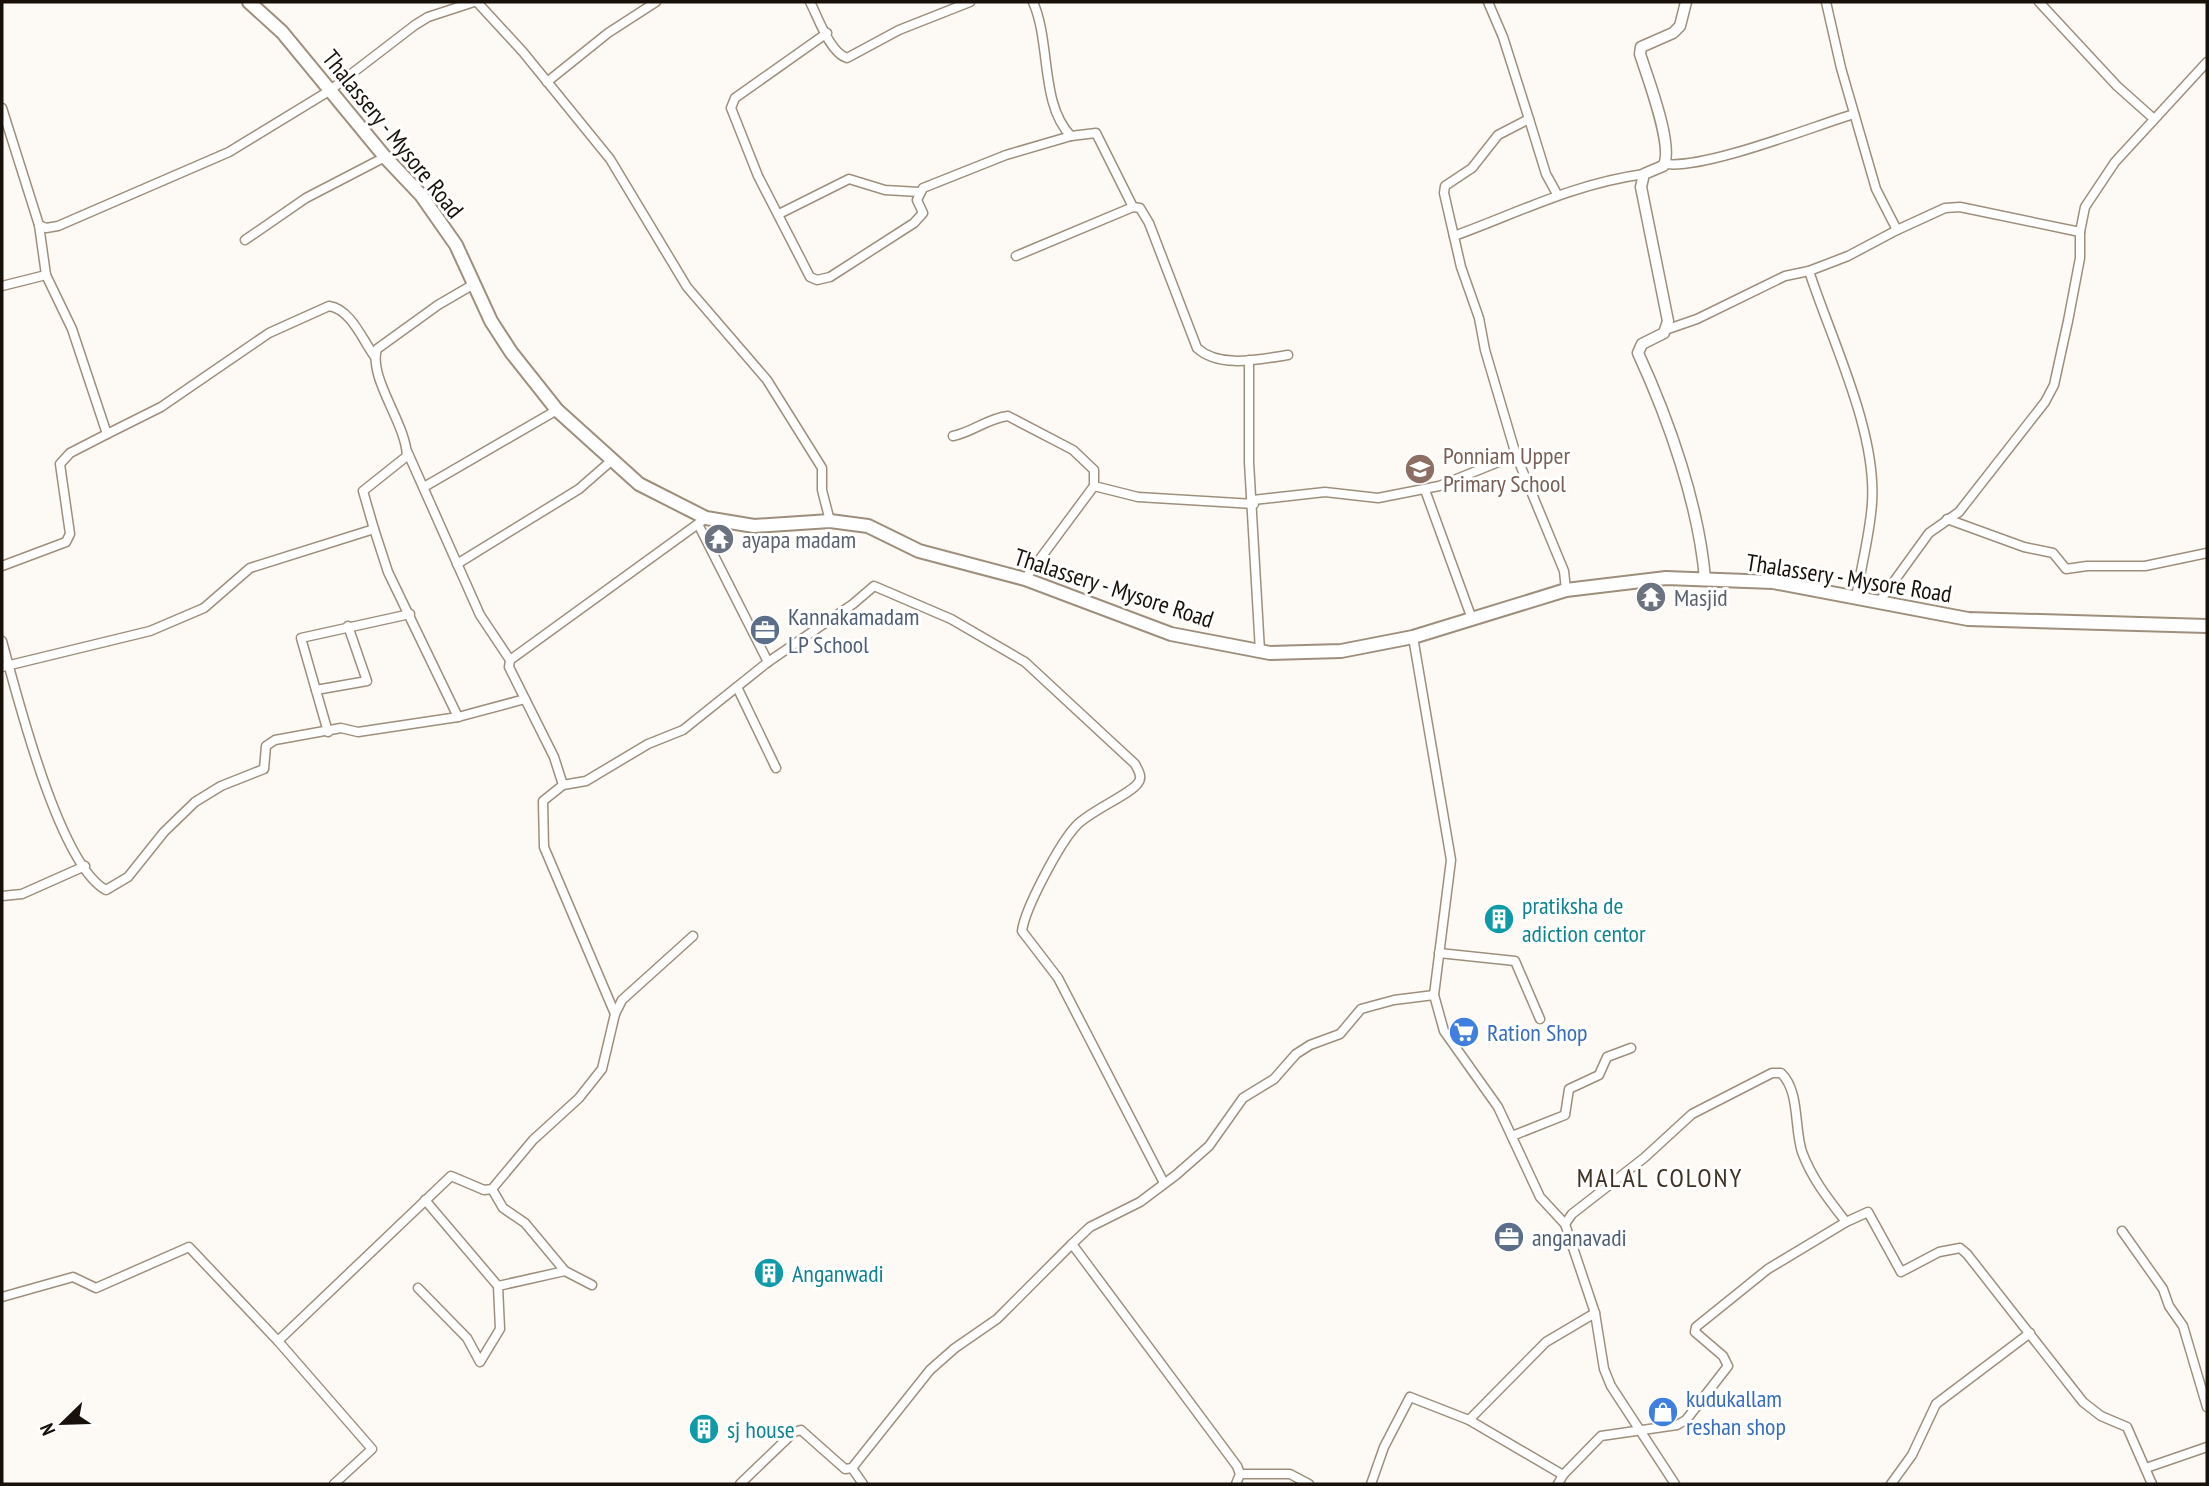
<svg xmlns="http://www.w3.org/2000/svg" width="2209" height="1486" font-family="'PT Sans Narrow',sans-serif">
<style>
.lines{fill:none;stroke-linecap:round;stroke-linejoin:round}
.minor-casing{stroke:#9e8f7c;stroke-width:11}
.tertiary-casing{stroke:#9e8f7c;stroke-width:13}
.primary-casing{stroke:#9e8f7c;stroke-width:16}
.minor{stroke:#fff;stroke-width:8}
.tertiary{stroke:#fff;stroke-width:10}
.primary{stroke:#fff;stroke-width:12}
.labels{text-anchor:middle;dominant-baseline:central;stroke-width:6;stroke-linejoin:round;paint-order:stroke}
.street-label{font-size:24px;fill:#17110a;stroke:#fff}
.education-label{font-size:24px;fill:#785e54;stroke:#fff;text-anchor:start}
.worship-label{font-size:24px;fill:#5b616d;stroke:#fff;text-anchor:start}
.service-label{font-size:24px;fill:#4e5e75;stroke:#fff;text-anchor:start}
.culture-label{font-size:24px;fill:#0d838f;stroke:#fff;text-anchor:start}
.shop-label{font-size:24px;fill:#366cbe;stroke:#fff;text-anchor:start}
.neighbourhood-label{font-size:26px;letter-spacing:2px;fill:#3e3121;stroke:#fff}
</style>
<rect width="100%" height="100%" fill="#fdfaf5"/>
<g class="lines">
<g class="minor-casing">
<g id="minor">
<polyline points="477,2 523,52 610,159 687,287 767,380 822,468 822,490 830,521"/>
<path d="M810 2C818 17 830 53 847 58L899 30 970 2"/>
<path d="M1033 2C1051 42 1040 105 1071 136L1096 133 1133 207 1140 208 1149 223 1197 348C1220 369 1260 359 1288 355"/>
<polyline points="1488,2 1503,37 1529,119 1498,135 1472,168 1445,186 1444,193 1461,267 1479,318 1485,350 1516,455 1564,571 1566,590"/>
<polyline points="2039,2 2117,86 2154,119"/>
<polyline points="827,33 735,98 731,108 758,176 810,277 817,280 830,277 914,223 923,213 917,200 923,188 1006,155 1071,136"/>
<polyline points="547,82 608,33 656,2"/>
<path d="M2 108 39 225 46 275 72 329 107 434 161 407 269 333 329 306C351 309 363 341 375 357"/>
<polyline points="1529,119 1546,174 1557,194"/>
<path d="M1666 164C1706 169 1811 127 1854 114"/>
<polyline points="779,214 849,179 885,190 919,192"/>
<polyline points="39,225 46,228 58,226 229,152 329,91 415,25 428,17 474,2"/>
<polyline points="1897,230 1945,208 1960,207 2080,232"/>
<path d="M1454 236C1520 212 1573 184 1644 174"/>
<polyline points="245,240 306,198 385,157"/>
<polyline points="1016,256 1133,207"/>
<path d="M1809 271C1831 339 1877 431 1872 503 1870 534 1861 567 1856 598"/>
<polyline points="2,286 46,275"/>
<polyline points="1668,329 1697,319 1785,276 1809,271 1848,256 1897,230 1876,189 1841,68 1826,2"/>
<polyline points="1249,360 1249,462 1260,651"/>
<path d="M953 436C973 432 988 418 1008 416L1073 450 1094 470V486"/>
<polyline points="407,451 480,615 510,660"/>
<polyline points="424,487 557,410"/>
<polyline points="1425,490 1472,619"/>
<polyline points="1253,500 1325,492 1378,498 1439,486 1516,455"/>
<polyline points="1947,519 2024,547 2053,553 2066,569 2087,566 2145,566 2207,553"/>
<polyline points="698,524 768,662"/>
<polyline points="374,529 388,572 458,717 525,699"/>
<polyline points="457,564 579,489 611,461"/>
<polyline points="2,566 66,542 70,534 60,464 70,453 107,434"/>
<polyline points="1025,579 1094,486 1138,497 1254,504"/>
<polyline points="1879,602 1929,533 1959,512 2045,402 2054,385 2068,321 2080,258 2080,232 2085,207 2115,162 2207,62"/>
<polyline points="1413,637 1451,860 1434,995 1444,1031 1498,1107 1540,1197 1565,1224 1595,1313 1604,1369 1611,1386 1675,1484"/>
<path d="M2 641C17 695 59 865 106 890L128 877 164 832 195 802 221 786 264 769 266 746 275 740 341 728 358 732 458 717"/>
<path d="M2 667 150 631 204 608 250 568 374 529 363 491 407 456C406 423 368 378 377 349L438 305 474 284"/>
<polyline points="737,687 776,768"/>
<polyline points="316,690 367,681 348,626"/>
<polyline points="328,732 301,638 410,614"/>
<path d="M563 785 586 781 648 744 683 730 768 662 853 604 874 586 951 619 1025 662 1135 764C1138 770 1143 777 1138 783 1131 794 1088 812 1076 826 1060 843 1025 908 1022 931L1058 978 1164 1183"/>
<polyline points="2,896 22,894 85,866"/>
<polyline points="1439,953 1515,961 1540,1019"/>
<polyline points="615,1014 622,1000 693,936"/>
<polyline points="1512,1136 1565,1115 1569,1089 1599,1075 1607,1057 1631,1048"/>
<polyline points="492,1189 503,1208 525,1223 565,1271 498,1286"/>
<polyline points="1846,1222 1868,1212 1901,1272 1939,1252 1960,1248 1967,1254 2083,1402 2101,1416 2127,1427 2152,1484"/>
<polyline points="2122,1231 2163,1289 2169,1306 2183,1326 2207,1407"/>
<polyline points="565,1271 592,1285"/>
<polyline points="418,1288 467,1338 480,1362 500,1329 498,1286 425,1200"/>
<polyline points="2,1297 73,1277 96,1288 189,1247 278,1341"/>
<polyline points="1469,1420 1563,1475 1558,1484"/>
<polyline points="852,1468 863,1484"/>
<polyline points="2146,1468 2207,1447"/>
<polyline points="1240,1474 1290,1474 1309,1484"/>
<path d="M1563 1475 1601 1436 1677 1425 1686 1420 1728 1366 1723 1356 1695 1332 1696 1327 1768 1269 1846 1222C1829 1200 1812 1179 1802 1152 1794 1128 1800 1091 1781 1073H1772L1692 1114 1644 1158 1572 1214 1565 1224"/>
<polyline points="334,1484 372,1449 278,1341 451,1176 484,1190 492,1189 533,1140 579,1098 602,1069 615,1014 544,847 543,801 563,785 554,757 509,667 510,660 706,518"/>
<polyline points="740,1484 794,1432 801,1430 845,1469 852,1468 930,1370 955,1348 997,1319 1072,1244"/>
<polyline points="1236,1484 1240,1474 1237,1466 1072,1244 1090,1227 1140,1202 1176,1175 1209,1146 1243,1098 1274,1079 1296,1054 1310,1045 1340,1034 1361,1009 1394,1000 1434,995"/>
<polyline points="1371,1484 1384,1447 1410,1397 1469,1420 1546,1342 1595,1313"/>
<polyline points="1891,1484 1912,1455 1936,1404 2030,1333"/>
</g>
</g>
<g class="tertiary-casing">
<path id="tertiary" d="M1686 2 1680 26 1673 33 1641 47 1640 54C1647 76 1675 149 1663 166L1644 174 1641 187 1668 321 1664 333 1642 344 1638 353C1669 420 1699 506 1705 579"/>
</g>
<g class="primary-casing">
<polyline id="primary" points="249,2 282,32 385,157 421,195 456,245 491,321 511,352 557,410 639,484 706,518 754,526 830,521 868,526 919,551 1025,579 1171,634 1270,653 1341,651 1413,637 1566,590 1666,578 1773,582 1968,619 2207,626"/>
</g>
<use href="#minor" class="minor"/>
<use href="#tertiary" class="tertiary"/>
<use href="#primary" class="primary"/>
</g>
<defs>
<g id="school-disc" transform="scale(1.575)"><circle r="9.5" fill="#8d6e63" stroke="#fff"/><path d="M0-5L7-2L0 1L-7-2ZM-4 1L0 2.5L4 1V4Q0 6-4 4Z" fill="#fff"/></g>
<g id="temple-disc" transform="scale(1.575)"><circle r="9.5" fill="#6b7280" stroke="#fff"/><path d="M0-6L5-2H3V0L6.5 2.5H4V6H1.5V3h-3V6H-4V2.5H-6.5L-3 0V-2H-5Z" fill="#fff"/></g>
<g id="office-disc" transform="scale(1.575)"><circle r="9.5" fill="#5c6f8a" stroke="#fff"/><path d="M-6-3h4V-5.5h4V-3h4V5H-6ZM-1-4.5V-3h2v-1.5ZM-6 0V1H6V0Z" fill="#fff"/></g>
<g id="building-disc" transform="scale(1.575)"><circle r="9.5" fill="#0f9aa8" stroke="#fff"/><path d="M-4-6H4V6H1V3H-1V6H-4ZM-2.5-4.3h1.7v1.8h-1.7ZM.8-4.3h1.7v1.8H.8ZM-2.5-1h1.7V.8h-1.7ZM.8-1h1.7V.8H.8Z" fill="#fff"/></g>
<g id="supermarket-disc" transform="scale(1.575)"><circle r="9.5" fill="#3f7fe0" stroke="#fff"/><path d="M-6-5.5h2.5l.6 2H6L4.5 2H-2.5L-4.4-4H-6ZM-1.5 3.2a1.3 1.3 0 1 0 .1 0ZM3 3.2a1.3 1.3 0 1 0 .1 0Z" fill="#fff"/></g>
<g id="shop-disc" transform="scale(1.575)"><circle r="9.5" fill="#3f7fe0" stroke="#fff"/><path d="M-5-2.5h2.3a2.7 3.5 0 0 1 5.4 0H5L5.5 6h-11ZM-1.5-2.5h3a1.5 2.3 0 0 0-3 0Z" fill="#fff"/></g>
</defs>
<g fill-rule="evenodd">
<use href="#school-disc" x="1420" y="469"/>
<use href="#temple-disc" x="719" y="539"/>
<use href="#temple-disc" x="1651" y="597"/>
<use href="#office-disc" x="765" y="630"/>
<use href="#building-disc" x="1499" y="919"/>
<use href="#supermarket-disc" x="1464" y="1032"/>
<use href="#office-disc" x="1509" y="1237"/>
<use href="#building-disc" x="769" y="1273"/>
<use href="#shop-disc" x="1663" y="1412"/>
<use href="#building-disc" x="704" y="1429"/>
</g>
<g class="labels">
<g class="street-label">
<text transform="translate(393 134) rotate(51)">Thalassery - Mysore Road</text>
<text transform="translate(1849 578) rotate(9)">Thalassery - Mysore Road</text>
<text transform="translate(1114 588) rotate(18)">Thalassery - Mysore Road</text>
</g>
<g class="education-label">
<text x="1443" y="455">Ponniam Upper<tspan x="1443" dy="28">Primary School</tspan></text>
</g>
<g class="worship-label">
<text x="742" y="539">ayapa madam</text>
<text x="1674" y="597">Masjid</text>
</g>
<g class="service-label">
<text x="788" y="616">Kannakamadam<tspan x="788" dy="28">LP School</tspan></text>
<text x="1532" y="1237">anganavadi</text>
</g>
<g class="culture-label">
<text x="1522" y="905">pratiksha de<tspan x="1522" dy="28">adiction centor</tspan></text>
<text x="792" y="1273">Anganwadi</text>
<text x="727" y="1429">sj house</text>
</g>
<g class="shop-label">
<text x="1487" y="1032">Ration Shop</text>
<text x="1686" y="1398">kudukallam<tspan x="1686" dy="28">reshan shop</tspan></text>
</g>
<g class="neighbourhood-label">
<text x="1660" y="1177">MALAL COLONY</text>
</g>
</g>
<rect width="2209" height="1486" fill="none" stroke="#17110a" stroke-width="7"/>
<g transform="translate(63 1423) rotate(247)" stroke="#ffffff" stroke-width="5" paint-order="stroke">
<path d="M0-5L12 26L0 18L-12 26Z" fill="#17110a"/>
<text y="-10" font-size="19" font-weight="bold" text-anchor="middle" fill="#17110a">N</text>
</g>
</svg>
